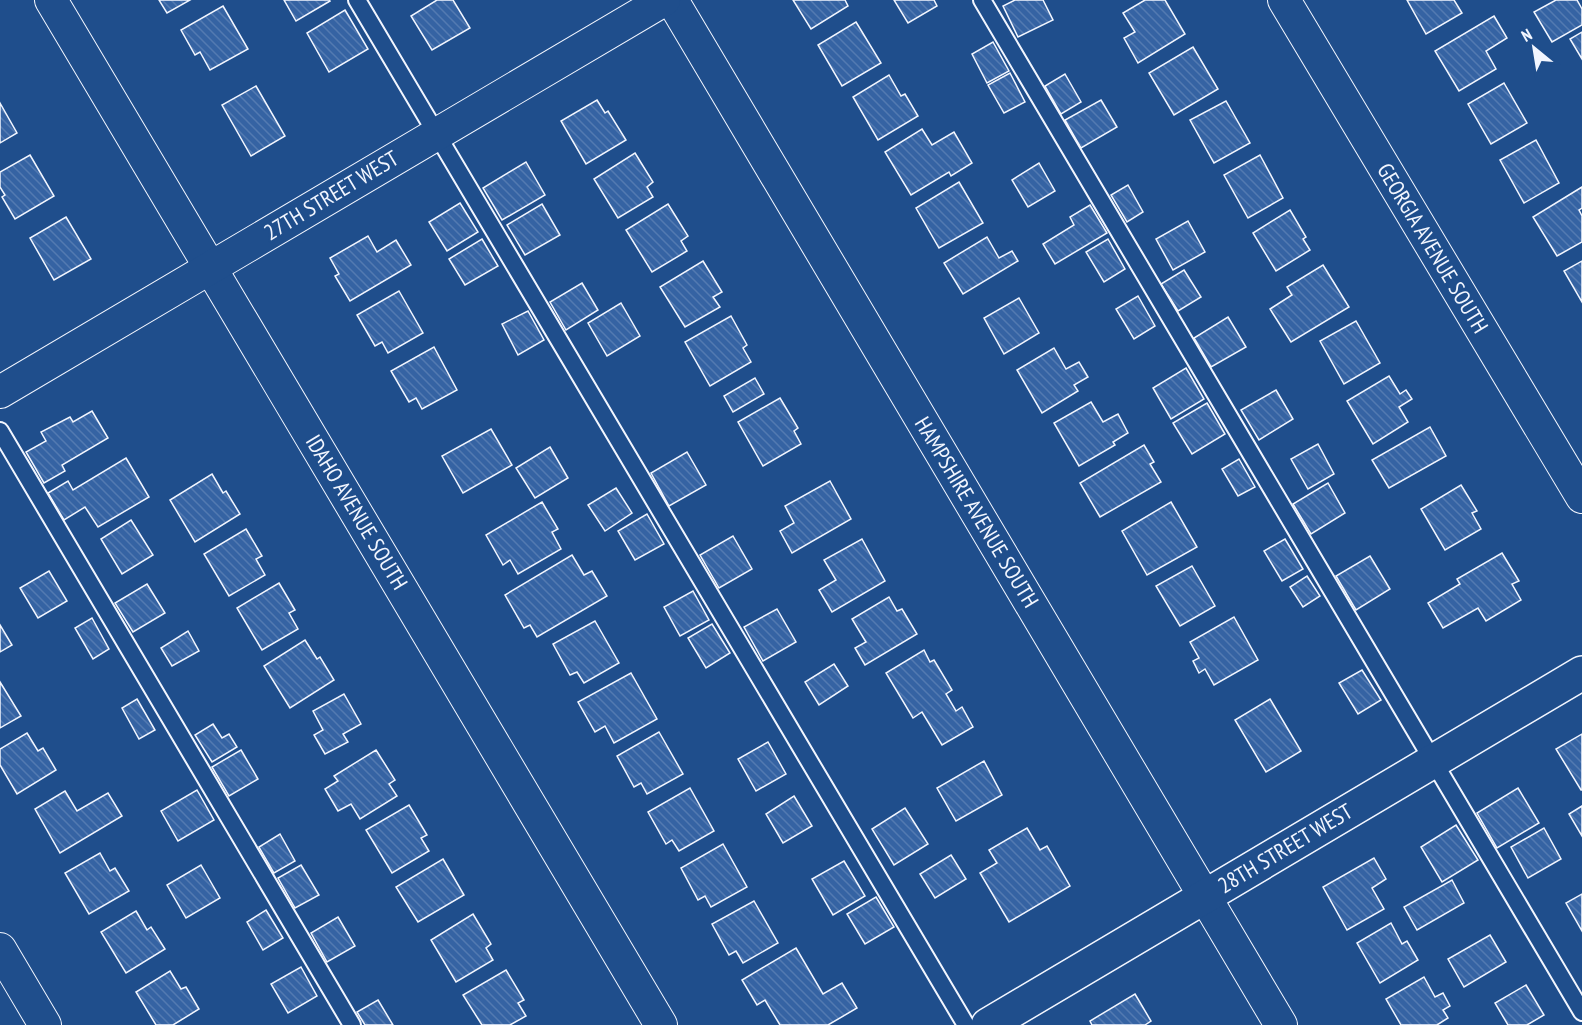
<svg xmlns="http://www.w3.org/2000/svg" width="1582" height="1025" font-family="'PT Sans Narrow',sans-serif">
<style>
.building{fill:url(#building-back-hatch);stroke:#f2f6ff;stroke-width:1.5}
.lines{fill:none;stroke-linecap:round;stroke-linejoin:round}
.service-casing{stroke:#f2f6ff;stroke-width:20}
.minor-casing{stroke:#f2f6ff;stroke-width:34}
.tertiary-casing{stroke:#f2f6ff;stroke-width:36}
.service{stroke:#1f4e8c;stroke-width:16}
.minor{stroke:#1f4e8c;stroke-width:32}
.tertiary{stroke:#1f4e8c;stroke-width:33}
.labels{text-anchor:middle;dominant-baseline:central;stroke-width:4.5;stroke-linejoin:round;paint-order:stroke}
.street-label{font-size:22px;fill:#f2f6ff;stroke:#1f4e8c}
</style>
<defs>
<pattern id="building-back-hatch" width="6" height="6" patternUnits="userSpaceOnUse" patternTransform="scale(1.5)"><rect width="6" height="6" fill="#3563a3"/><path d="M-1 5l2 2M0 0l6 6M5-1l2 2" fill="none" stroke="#537ab1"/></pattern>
</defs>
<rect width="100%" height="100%" fill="#1f4e8c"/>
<g class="building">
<polygon points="159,0 190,0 167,13"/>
<polygon points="284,0 329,0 330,1 296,21"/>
<polygon points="437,0 453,0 470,28 432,50 411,16"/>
<polygon points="793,0 845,0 848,6 811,29"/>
<polygon points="894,0 934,0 937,6 908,23"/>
<polygon points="1015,0 1043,0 1053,20 1018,37 1003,6"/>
<polygon points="1145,0 1165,0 1185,34 1138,63 1124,38 1135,32 1123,13"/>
<polygon points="1407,0 1454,0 1462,13 1426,34"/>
<polygon points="1556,0 1577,0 1582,9 1582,25 1552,42 1534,12"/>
<polygon points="223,6 248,49 210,70 200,52 195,55 181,30"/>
<polygon points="345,10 368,49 329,72 307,33"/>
<polygon points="1494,16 1507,38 1486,51 1496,69 1459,91 1435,51"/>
<polygon points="856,22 881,63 842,86 818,45"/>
<polygon points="1582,32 1582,59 1570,39"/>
<polygon points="993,42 1009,71 987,83 972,54"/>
<polygon points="1193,47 1218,89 1174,115 1149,73"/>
<polygon points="1010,73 1025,102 1004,113 988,85"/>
<polygon points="1065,74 1081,102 1061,114 1045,86"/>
<polygon points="889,75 901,96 905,94 918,116 878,140 853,97"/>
<polygon points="1504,83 1527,123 1491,144 1468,104"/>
<polygon points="256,86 285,136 251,156 222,105"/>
<polygon points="597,100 605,113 608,111 626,140 586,164 561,121"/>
<polygon points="1101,100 1117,127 1081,148 1065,120"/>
<polygon points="1226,101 1250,143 1214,163 1190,120"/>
<polygon points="0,103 17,133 0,143"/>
<polygon points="922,129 932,145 954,132 972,163 951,176 949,172 911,195 885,152"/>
<polygon points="1536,140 1559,183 1524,203 1500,160"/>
<polygon points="635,153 653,182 647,187 653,197 618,218 594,179"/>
<polygon points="30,155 54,196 15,219 2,197 5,195 0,187 0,172"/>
<polygon points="1260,155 1283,198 1248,218 1224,175"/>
<polygon points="526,162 545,195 502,220 483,188"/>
<polygon points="1039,163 1055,191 1028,207 1012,180"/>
<polygon points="959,182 983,223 939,248 916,208"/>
<polygon points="1128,185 1143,212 1127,222 1111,195"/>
<polygon points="1582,187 1582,208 1579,210 1582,216 1582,242 1557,256 1533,217"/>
<polygon points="460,203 478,232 447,251 429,222"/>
<polygon points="542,204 560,235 525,255 507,225"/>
<polygon points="668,204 688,236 681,241 687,251 652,272 626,230"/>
<polygon points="1090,205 1107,233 1055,264 1043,244 1074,225 1070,217"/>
<polygon points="1290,210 1306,237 1303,239 1310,250 1276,271 1253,233"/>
<polygon points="66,217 91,259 54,280 30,238"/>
<polygon points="1188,221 1205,252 1173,270 1156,239"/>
<polygon points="368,236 377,252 396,240 411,265 350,301 335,276 339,274 330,258"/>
<polygon points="987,237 999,258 1012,251 1018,261 963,294 944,263"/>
<polygon points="482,239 498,266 465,285 449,259"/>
<polygon points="1108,239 1125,269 1104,282 1086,252"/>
<polygon points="703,261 722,292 713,297 720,307 685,327 660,287"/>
<polygon points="1582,261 1582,302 1564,271"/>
<polygon points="1323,265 1349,307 1291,342 1270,309 1292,295 1287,287"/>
<polygon points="1184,270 1201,297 1178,311 1161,284"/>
<polygon points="582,283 598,310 566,330 550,302"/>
<polygon points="399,291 423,333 388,353 382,342 375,346 357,315"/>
<polygon points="1138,296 1155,326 1134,339 1116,309"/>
<polygon points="1019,298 1039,333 1004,354 984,318"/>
<polygon points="621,303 640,336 607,356 588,323"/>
<polygon points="528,311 544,340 518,355 502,324"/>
<polygon points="731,316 747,345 743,348 751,362 710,386 685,342"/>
<polygon points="1228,317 1246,347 1211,367 1194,338"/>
<polygon points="1356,321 1380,363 1344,384 1320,341"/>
<polygon points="434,347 457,390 422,409 416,398 409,402 391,371"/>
<polygon points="1054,348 1066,369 1079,362 1088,377 1074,385 1078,391 1042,413 1017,370"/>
<polygon points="1186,368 1204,399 1171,419 1153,388"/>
<polygon points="1389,376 1400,394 1406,390 1412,399 1399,407 1408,422 1373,444 1347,401"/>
<polygon points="755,378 764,394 733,412 724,396"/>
<polygon points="1276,390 1293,419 1259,440 1241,410"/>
<polygon points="780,398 798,428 794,431 801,444 763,466 738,422"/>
<polygon points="1091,402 1103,422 1118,414 1128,433 1113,442 1115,445 1079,466 1054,423"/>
<polygon points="1207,403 1225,434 1192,454 1173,423"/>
<polygon points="92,411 108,438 62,465 65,471 44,483 26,452 46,441 41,432 70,417 73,422"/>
<polygon points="1430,427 1446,456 1389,488 1372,460"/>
<polygon points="491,429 512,465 463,493 442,456"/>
<polygon points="1318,444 1334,474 1308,489 1291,459"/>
<polygon points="1144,445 1154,462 1150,464 1161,482 1100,517 1080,483"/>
<polygon points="550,447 568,478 535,498 516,468"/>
<polygon points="687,452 706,485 669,506 651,473"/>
<polygon points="126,458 149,497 98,527 85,507 64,520 48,493 68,481 73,490"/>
<polygon points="1239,459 1255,487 1238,496 1222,469"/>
<polygon points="212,474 223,493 226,491 240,514 195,542 170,500"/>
<polygon points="830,481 851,519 792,553 780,531 794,523 785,506"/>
<polygon points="1328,483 1345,513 1311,534 1293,504"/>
<polygon points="1461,485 1477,511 1472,513 1481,529 1445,550 1421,509"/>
<polygon points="616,488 632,513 605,531 588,505"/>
<polygon points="542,502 558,529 552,532 561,549 518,574 510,560 503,565 486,535"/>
<polygon points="1171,502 1197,547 1147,575 1122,531"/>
<polygon points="647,514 664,544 635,560 618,531"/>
<polygon points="131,520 153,555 122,574 101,539"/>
<polygon points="246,529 262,556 256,559 265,575 229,596 204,554"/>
<polygon points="733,536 752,569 719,588 700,555"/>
<polygon points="862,539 885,581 832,612 819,590 836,580 824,560"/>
<polygon points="1285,539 1303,569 1282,581 1264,551"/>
<polygon points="1502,553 1519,581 1512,584 1521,600 1486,621 1478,608 1443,628 1428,603 1460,584 1457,579"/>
<polygon points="572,555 584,575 592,571 607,596 537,637 530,625 524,628 505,595"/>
<polygon points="1370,556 1390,589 1356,610 1336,576"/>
<polygon points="1192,566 1215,606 1180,626 1156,586"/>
<polygon points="49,571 67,601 38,618 20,588"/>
<polygon points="1307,576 1320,596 1303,607 1290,587"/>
<polygon points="279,583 295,610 289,613 298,629 262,650 237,608"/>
<polygon points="147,584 165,613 133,632 115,603"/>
<polygon points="693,591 709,620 680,636 664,607"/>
<polygon points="889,597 897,611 902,609 917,634 865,665 855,648 866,642 852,619"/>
<polygon points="777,609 796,642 763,661 744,627"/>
<polygon points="1234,617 1258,660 1214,685 1205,669 1199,673 1193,661 1199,658 1190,642"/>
<polygon points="92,618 109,649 93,659 75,628"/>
<polygon points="595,621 619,663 584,683 577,672 570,675 553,644"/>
<polygon points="712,624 730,653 706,668 688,638"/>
<polygon points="0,625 12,645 0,652"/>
<polygon points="188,631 199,651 172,666 161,648"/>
<polygon points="305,640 317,659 320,657 334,680 290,708 264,666"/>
<polygon points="924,650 930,662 934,660 952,690 946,694 956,711 962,707 973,727 942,745 922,712 913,718 886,673"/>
<polygon points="834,664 848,686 819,705 805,682"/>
<polygon points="1362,670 1381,700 1358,714 1339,683"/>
<polygon points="631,673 657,719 614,743 605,726 595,732 578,702"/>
<polygon points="0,682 21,716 0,728"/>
<polygon points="344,694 361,724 343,734 348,742 325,754 314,735 323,730 313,711"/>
<polygon points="137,699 155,730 139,739 122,708"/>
<polygon points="1270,699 1301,751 1266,772 1235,720"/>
<polygon points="213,724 222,738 229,734 237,747 212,762 195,735"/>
<polygon points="659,732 683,774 647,794 641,783 634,787 617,756"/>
<polygon points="27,733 38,751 43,748 56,770 17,794 0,765 0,749"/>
<polygon points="1582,734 1582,790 1581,790 1556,749"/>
<polygon points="768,742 786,774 756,791 738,759"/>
<polygon points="241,750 258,779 229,796 212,767"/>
<polygon points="376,750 395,780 389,784 397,796 360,819 351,804 338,811 325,789 338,781 334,776"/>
<polygon points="984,761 1002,795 956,821 937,788"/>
<polygon points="690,788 714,831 679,851 672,840 666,844 648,812"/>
<polygon points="1518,788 1539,823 1497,848 1477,813"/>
<polygon points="197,790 214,820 178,841 161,811"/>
<polygon points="65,791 77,811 108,793 122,816 60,853 35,809"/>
<polygon points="794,796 812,826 783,843 766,814"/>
<polygon points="409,805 427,835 421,838 429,851 392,873 366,830"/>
<polygon points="1582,806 1582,836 1569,814"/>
<polygon points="905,808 928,844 894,865 872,829"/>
<polygon points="1456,825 1478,860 1442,882 1421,847"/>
<polygon points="1027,828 1040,850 1047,846 1070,886 1009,922 980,873 997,863 989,850"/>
<polygon points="1544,828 1561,859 1528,878 1511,847"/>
<polygon points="280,834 295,861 274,873 259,847"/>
<polygon points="723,844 747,887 711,907 705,896 698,900 681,868"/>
<polygon points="100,853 110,871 115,868 129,891 89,914 65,873"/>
<polygon points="951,855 966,879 935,898 920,874"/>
<polygon points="1374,858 1386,879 1372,888 1384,909 1347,930 1323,887"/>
<polygon points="443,859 464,895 418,922 396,887"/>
<polygon points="844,861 865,896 833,915 812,879"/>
<polygon points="201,865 220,898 186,918 167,885"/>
<polygon points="301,865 319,895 295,908 278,878"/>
<polygon points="1452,880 1464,903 1417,930 1404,907"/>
<polygon points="1582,894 1582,931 1566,903"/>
<polygon points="876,897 894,927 865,944 847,914"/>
<polygon points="754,901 778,943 743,963 736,951 729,955 712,924"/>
<polygon points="266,910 283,938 263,950 247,922"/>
<polygon points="136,911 147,930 151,927 165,949 126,973 101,932"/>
<polygon points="473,914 491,944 486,948 493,960 456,982 431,940"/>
<polygon points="338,917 355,946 327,962 311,933"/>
<polygon points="1391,923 1402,944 1407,941 1418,960 1380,983 1357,943"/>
<polygon points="1490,935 1506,962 1464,987 1448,959"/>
<polygon points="796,948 823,994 842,983 857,1008 828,1025 780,1025 765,1000 757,1005 742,980"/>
<polygon points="301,967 317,996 288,1013 271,984"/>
<polygon points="506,970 524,1000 518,1003 526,1016 510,1025 482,1025 463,995"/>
<polygon points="170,971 181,989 186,987 199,1009 173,1025 156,1025 136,992"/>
<polygon points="1424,977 1435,997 1443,993 1450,1006 1443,1010 1448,1018 1437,1025 1401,1025 1386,999"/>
<polygon points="1526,985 1544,1015 1527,1025 1508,1025 1495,1003"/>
<polygon points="1135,994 1151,1021 1145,1025 1092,1025 1090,1021"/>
<polygon points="378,1000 393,1025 365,1025 357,1012"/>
</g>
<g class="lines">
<g class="service-casing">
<g id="service">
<polyline points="357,0 966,1025"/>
<polyline points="982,0 1582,1012"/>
<polyline points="0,431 352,1025"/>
</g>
</g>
<g class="minor-casing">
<g id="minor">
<polyline points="51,0 661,1025"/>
<polyline points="672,0 1281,1025"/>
<polyline points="1284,0 1582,497"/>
<polyline points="0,392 664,0"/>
<polyline points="0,949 45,1025"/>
</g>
</g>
<g class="tertiary-casing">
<polyline id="tertiary" points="988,1025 1582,673"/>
</g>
<use href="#service" class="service"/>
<use href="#minor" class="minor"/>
<use href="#tertiary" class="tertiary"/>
</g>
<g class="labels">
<g class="street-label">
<text transform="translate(331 195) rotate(-31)">27TH STREET WEST</text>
<text transform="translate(1433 248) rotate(59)">GEORGIA AVENUE SOUTH</text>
<text transform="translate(357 512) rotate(59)">IDAHO AVENUE SOUTH</text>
<text transform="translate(977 512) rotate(59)">HAMPSHIRE AVENUE SOUTH</text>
<text transform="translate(1285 848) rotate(-31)">28TH STREET WEST</text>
</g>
</g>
<g transform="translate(1534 48) rotate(330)" stroke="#1f4e8c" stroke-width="4.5" paint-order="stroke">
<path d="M0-4.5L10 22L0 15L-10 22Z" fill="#f2f6ff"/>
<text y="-9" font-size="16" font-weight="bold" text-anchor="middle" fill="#f2f6ff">N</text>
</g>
</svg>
